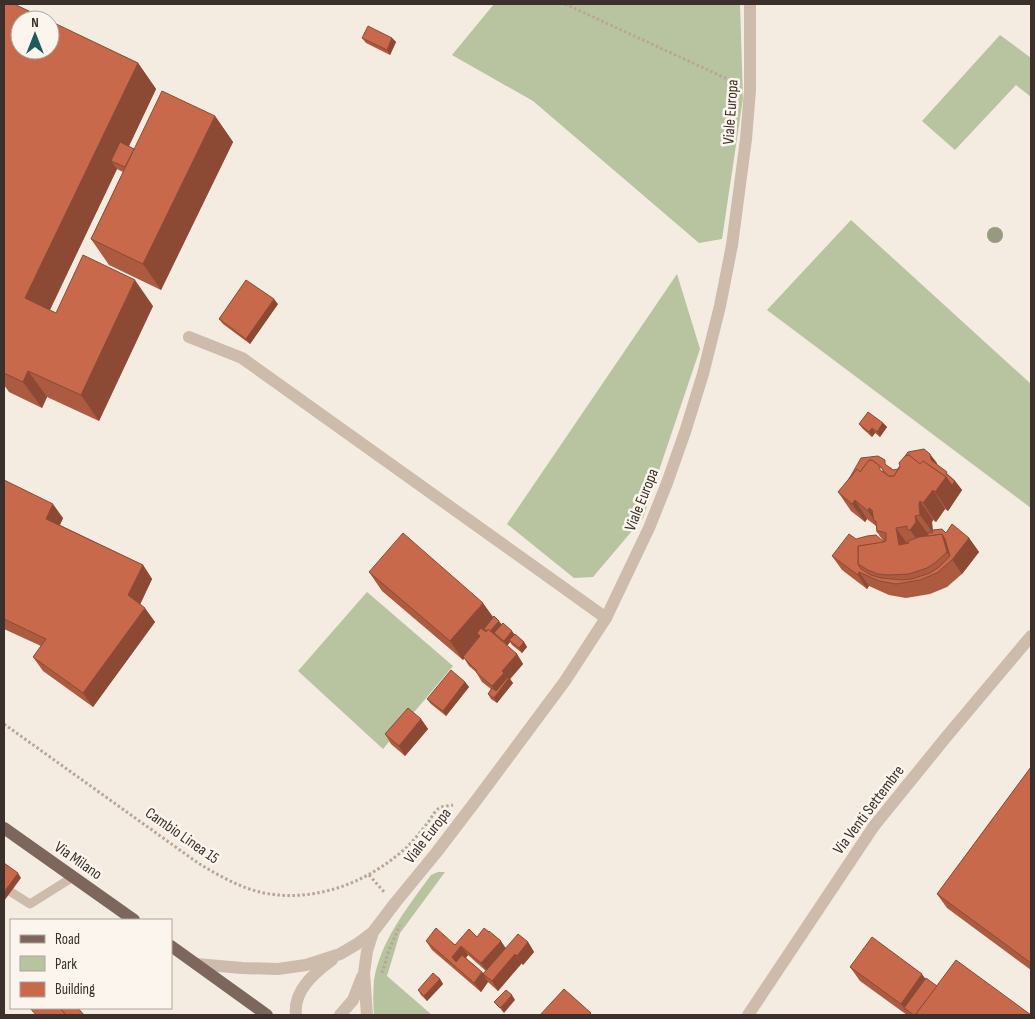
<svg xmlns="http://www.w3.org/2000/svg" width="1035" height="1019" font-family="'Sofia Sans Condensed',sans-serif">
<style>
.green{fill:#b8c4a0}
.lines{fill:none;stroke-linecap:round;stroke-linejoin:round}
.path{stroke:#b9a596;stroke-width:3;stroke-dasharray:2.5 2.5;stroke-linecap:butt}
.lane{stroke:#cdbbac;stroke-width:9}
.street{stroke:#cdbbac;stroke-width:12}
.primary{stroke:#7d675c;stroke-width:12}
.tree{fill:#969b7f}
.wall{fill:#ac5a40;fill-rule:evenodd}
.shaded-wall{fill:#8c4a34}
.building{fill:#c8694b;stroke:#8c4a34}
.labels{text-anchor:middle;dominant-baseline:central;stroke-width:5;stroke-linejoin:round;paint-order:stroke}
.street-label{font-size:16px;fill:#3b302b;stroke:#fbf5ee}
</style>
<rect width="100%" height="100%" fill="#f4ebe1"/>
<g class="green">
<polygon points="494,4 740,4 743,98 722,239 699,243 533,101 452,55"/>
<polygon points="1000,35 1031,58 1031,97 1016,85 955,150 922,121"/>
<polygon points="851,220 1031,384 1031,508 767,310"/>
<polygon points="677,274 700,349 643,518 593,577 574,578 507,524"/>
<polygon points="367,592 453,666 383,749 298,671"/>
<path d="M438 872H445L400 933 387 976 432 1015H374C373 1004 373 992 374 980 381 940 407 908 431 875Z"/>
</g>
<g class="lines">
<g class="path">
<polyline points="565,4 734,82"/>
<path d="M4 724 198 863C218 875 240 888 264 893 316 903 369 882 407 847 415 839 422 830 429 821 431 818 435 811 438 809 441 806 449 806 453 805"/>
<polyline points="369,875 385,893"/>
<polyline points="382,973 389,950 400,925"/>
</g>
<polyline class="lane" points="11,892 30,904 73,877"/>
<g class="street">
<polyline points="189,337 242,358 606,618"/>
<polyline points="196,964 242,968 278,969 306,965 340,954 357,944 373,932 395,903 436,853 478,798 565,681 606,618 649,528 667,483 685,432 703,374 720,306 732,245 746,139 750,90 750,4"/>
<path d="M296 1015C293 991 314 973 332 960"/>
<polyline points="340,1015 353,1000 362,977"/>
<polyline points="367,1015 364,973 367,951 373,932"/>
<polyline points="748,1015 874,826 947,736 1031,636"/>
</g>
<g class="primary">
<polyline points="4,828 134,920"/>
<polyline points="171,946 267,1015"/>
</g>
</g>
<circle class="tree" cx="995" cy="235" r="8"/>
<g class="wall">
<polygon points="4,4 138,63 156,89 129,146 134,149 215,116 233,142 161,290 109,265 91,239 123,172 117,169 50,310 56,313 153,306 99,421 47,397 42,408 9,392 4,385"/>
<polygon points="362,38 392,38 396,42 390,55 366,43"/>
<polygon points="278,304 250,344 223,324 219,319"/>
<polygon points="883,423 887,427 880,437 875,433 872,437 863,429 859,424"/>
<polygon points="937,463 937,465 950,476 955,481 962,490 948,511 945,509 936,522 933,520 932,522 933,532 946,533 969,538 979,552 962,574 947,587 930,594 906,598 889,595 869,586 867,589 842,570 832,556 856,539 884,542 877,532 876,526 867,519 865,522 851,511 838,492 890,467 893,470"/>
<polygon points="4,480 63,518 60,525 143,565 152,579 140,604 155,622 93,707 43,671 33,657 41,646 4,629"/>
<polygon points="369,572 493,617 524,642 527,647 522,653 512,645 510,642 507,646 517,654 523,664 510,679 513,683 497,703 491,699 488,694 491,689 482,682 476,672 469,666 464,658 463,660 382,591"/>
<polygon points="465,682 469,687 446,716 431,704 427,699"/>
<polygon points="421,719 428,729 405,756 391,744 385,734"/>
<polygon points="1031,767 1031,970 947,908 937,894"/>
<path d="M477 937 505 948 528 942 534 952 523 965 522 963 498 991 488 982 481 992 432 950 426 941 455 945ZM468 955 486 971 483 973 466 958Z"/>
<polygon points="850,967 926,979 937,986 1031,1015 907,1015 860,981"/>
<polygon points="440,979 443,984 427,1001 421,995 418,990"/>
</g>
<g class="shaded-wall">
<polygon points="392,38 396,42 390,55 387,50"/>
<polygon points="138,63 156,89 120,165 111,161 117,169 43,324 25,298"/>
<polygon points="215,116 233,142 161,290 143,264"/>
<polygon points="135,280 153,306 99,421 81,395"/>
<polygon points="274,299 278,304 250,344 246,339"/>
<polygon points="28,371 47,397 42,408 23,382"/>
<polygon points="883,423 887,427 880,437 877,432"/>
<polygon points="872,428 875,433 872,437 869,432"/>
<polygon points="930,454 937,463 937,470 931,460"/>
<polygon points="946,477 955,481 962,490 948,511 935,492"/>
<polygon points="933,490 945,509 936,522 923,503"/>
<polygon points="855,500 867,519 865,522 852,504"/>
<polygon points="920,501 933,520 932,522 933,533 920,515 919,504"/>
<polygon points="53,504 63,518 56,533 46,519"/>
<polygon points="869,508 882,526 875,521 868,511"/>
<polygon points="915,516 928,534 923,548 910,530"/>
<polygon points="896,528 909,546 899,545"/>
<polygon points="942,534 969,538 979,552 962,574 947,552"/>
<polygon points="143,565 152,579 138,609 128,595"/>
<polygon points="859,572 869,586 867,589 858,575"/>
<polygon points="483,603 496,621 484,629 487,632 477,633 481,638 463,660 450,641"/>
<polygon points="145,608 155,622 93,707 83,693"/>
<polygon points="499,621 502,625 492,637 489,632"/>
<polygon points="512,631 515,635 509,640 510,642 507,646 504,641"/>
<polygon points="524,642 527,647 522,653 519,648"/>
<polygon points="517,654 523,664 510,679 513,683 497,703 494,698 497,694 492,686 502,671"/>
<polygon points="465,682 469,687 446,716 443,711"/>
<polygon points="421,719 428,729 405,756 399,746"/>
<polygon points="18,873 21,878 4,901 4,892"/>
<polygon points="501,941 507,950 488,973 481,963"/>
<polygon points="528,942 534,952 523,965 517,956"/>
<polygon points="461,946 468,955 459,967 452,957"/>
<polygon points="515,954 522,963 498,991 492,981"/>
<polygon points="482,972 485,976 483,974 488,982 481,992 474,983"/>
<polygon points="922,974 932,988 904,1008 901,1004"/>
<polygon points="440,979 443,984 427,1001 424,996"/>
<polygon points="512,995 515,1000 504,1013 500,1008"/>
</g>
<g class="building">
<polygon points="4,4 14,4 48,20 20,20 20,50 50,50 50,21 138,63 25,298 56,313 83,255 135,280 81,395 28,371 23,382 4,373"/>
<polygon points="368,26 392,38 387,50 362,38"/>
<polygon points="162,91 215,116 143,264 91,239"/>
<polygon points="120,142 134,149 125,167 111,161"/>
<polygon points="246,280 274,299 246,339 219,319"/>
<polygon points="868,412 883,423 877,432 872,428 869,432 859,424"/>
<polygon points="924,449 930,454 931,460 947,472 946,474 955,481 952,485 946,477 923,461 920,464 909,455 905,456 908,452"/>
<polygon points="909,455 920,464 923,461 946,477 935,492 933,490 923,503 920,501 919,504 920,515 915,516 916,522 910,530 907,530 907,526 896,528 899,545 909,543 908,541 919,537 942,534 947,552 936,562 927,568 909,574 888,575 878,574 868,570 858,564 858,546 886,541 886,533 879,531 877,532 876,521 874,521 872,510 869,508 868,511 855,500 852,504 838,492 857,469 860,472 869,460 872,460 880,466 880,470 889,476 894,476 900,466 899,463 905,456"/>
<polygon points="878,456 885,460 885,464 893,470 898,469 900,466 894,476 889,476 885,473 880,466 872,460 869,460 860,472 857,469 849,479 861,458"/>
<polygon points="4,480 53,504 46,519 143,565 128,595 145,608 83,693 33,657 46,639 4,619"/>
<polygon points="952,524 969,538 952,560 937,573 920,580 896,584 879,581 859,572 858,575 832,556 849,534 856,539 867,536 876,535 884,542 858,546 858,564 861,569 871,575 881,578 902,580 912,579 930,573 939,567 950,556 945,539 942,534 928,536 928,532 932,533 933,530 942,529 946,533"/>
<polygon points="403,533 483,603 450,641 369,572"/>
<polygon points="494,616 499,621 490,631 488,629 487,631 484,629"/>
<polygon points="503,623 512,631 504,641 494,633"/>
<polygon points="481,628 486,632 488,629 517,654 502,671 504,673 492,686 476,672 477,671 463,657 480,636 477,633"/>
<polygon points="515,634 524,642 519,648 509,640"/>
<polygon points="451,670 465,682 443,711 427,699"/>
<polygon points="508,677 509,678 494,698 488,694 492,688 496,691"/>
<polygon points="408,708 421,719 399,746 385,734"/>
<polygon points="1031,767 1031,963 937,894"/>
<polygon points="4,863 18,873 4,892"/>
<polygon points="436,928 455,945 469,929 477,937 484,928 489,932 489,931 501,941 481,963 461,946 452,957 456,962 462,955 482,972 474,983 426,941"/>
<polygon points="518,934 528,942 517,956 515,954 492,981 483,974"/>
<polygon points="872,937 922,974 901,1004 850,967"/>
<polygon points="956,960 1031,1015 915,1015"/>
<polygon points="433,973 440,979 424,996 418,990"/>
<polygon points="926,978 937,986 915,1015 914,1015 904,1008"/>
<polygon points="564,989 591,1013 589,1015 540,1015"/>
<polygon points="506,990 512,995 500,1008 494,1002"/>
<polygon points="30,1008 60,1008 66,1015 36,1015"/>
<polygon points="60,1008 78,1008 84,1015 66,1015"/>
</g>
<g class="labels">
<g class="street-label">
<text transform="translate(731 112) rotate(-86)">Viale Europa</text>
<text transform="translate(642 500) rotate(-68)">Viale Europa</text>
<text transform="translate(869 810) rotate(-53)">Via Venti Settembre</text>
<text transform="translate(182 836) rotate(35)">Cambio Linea 15</text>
<text transform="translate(428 836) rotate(-52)">Viale Europa</text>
<text transform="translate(78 861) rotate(35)">Via Milano</text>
</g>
</g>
<rect width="1035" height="1019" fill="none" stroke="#3b302b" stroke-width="10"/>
<rect x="10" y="919" width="162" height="90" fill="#fbf5ee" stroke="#aea6a0"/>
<rect x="20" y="935" width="25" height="8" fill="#7d675c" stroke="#aea6a0"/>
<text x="55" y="944" font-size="15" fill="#3b302b">Road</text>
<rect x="20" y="956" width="25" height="15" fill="#b8c4a0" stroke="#aea6a0"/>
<text x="55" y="969" font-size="15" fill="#3b302b">Park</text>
<rect x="20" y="982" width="25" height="15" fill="#c8694b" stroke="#aea6a0"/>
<text x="55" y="994" font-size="15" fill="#3b302b">Building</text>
<g transform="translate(35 35)"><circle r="24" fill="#fbf5ee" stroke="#aea6a0"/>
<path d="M0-4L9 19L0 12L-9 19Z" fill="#1f5a5e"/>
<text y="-8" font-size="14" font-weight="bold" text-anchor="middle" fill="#3b302b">N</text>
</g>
</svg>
